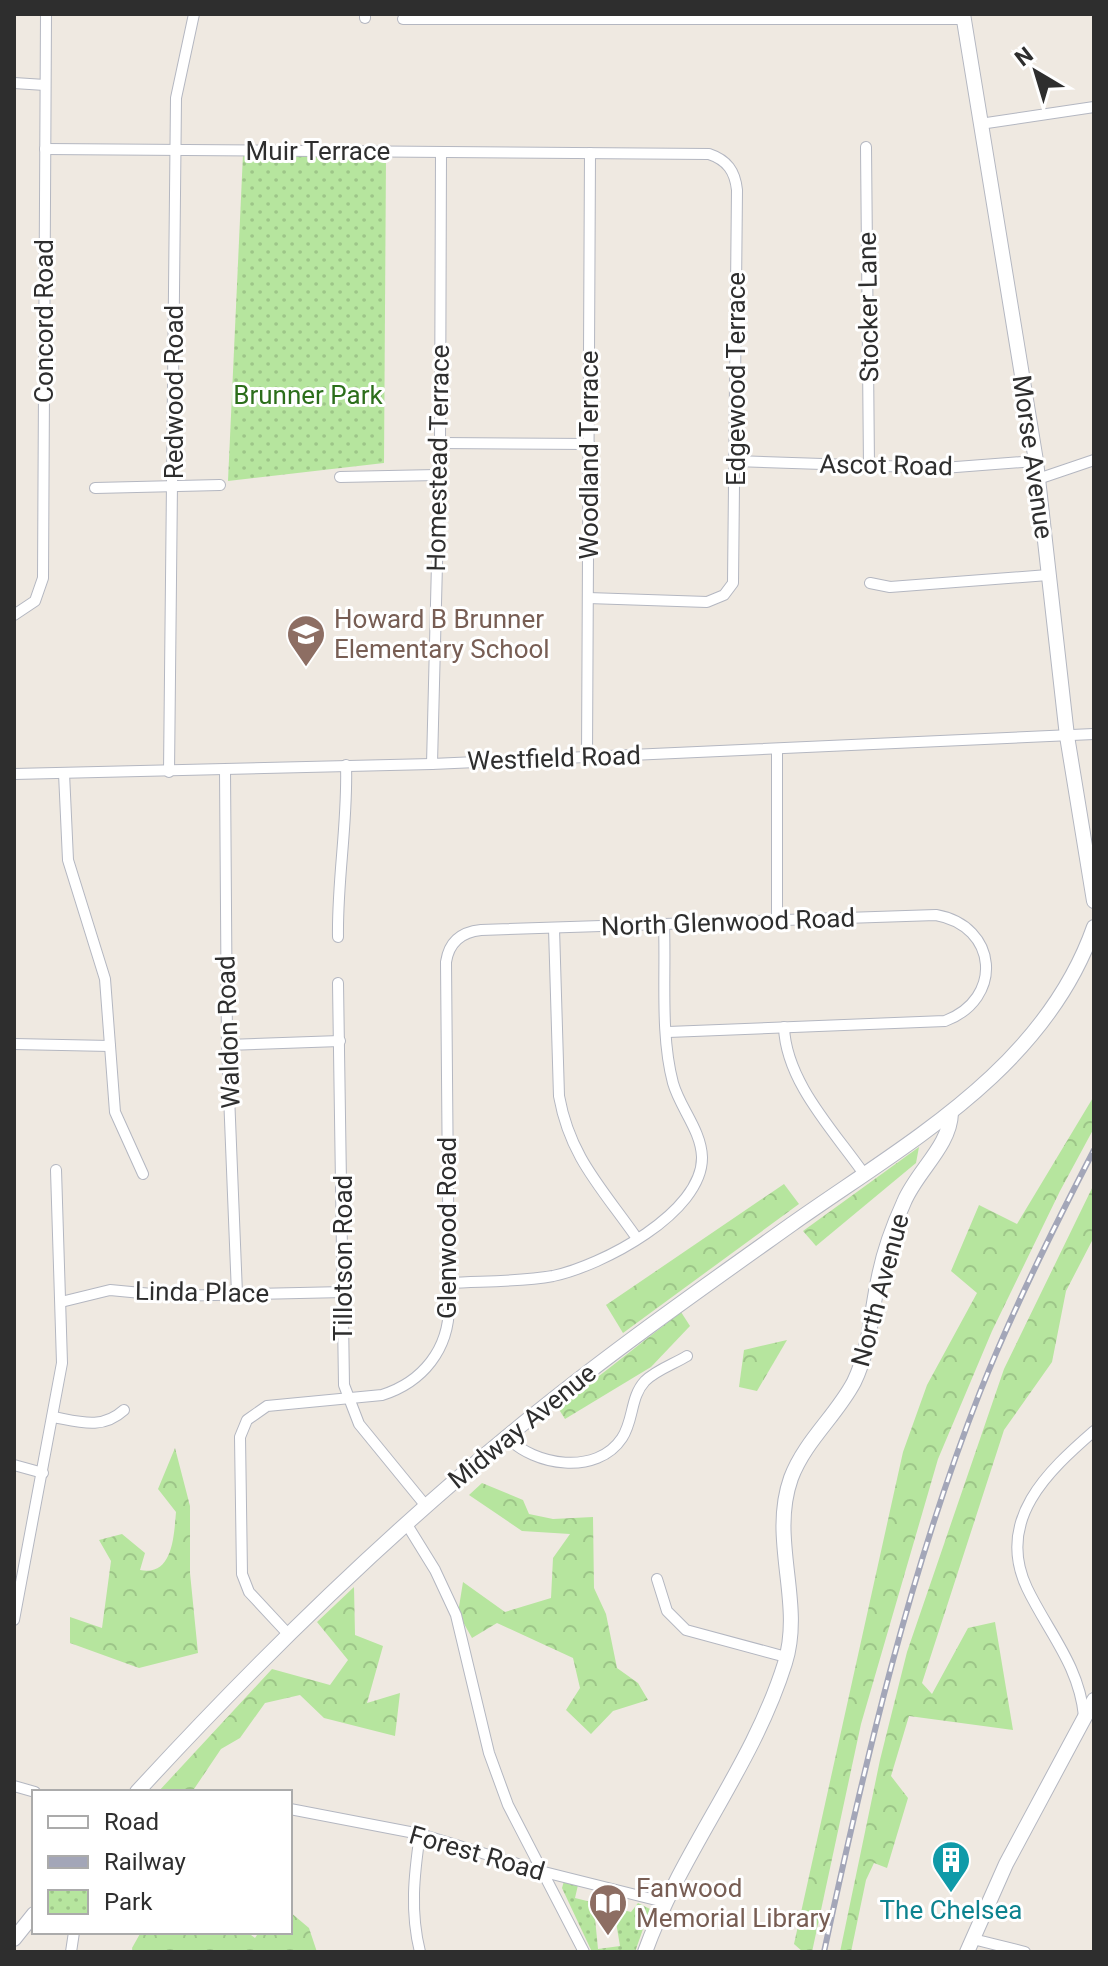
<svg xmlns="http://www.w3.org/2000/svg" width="1108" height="1966" font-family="Roboto,sans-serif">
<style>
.forest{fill:url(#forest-crowns)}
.park{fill:url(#park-dots);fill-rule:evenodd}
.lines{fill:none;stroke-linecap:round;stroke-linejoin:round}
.street-casing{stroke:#b4b7c1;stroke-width:12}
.secondary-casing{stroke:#b4b7c1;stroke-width:16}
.street{stroke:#fff;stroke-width:10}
.secondary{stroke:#fff;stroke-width:14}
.rail-casing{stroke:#a3a6b8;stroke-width:6}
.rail{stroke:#fff;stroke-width:3;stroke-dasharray:9;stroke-linecap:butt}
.labels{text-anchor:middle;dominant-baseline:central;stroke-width:6;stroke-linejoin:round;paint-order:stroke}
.street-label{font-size:26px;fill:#2e2e2e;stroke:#fff}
.park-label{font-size:26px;fill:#2c6e1b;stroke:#fff}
.education-label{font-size:26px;fill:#785e54;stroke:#fff;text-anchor:start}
.culture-label{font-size:26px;fill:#0d838f;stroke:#fff}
</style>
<defs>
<pattern id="forest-crowns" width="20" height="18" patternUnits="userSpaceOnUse" patternTransform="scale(2)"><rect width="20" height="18" fill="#b6e59e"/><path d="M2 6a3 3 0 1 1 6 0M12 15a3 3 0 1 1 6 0" fill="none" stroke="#9dc588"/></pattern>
<pattern id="park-dots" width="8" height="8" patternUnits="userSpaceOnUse" patternTransform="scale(2)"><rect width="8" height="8" fill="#b6e59e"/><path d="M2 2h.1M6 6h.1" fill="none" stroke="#9dc588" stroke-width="1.8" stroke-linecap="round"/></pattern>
</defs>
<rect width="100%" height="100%" fill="#efe9e1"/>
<g class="forest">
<polygon points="1094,1096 1094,1128 1060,1191 992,1331 938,1459 861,1724 812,1952 803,1952 794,1944 903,1452 927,1385 977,1293 951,1271 979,1205 1017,1224"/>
<polygon points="919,1147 916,1163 816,1246 803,1231"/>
<polygon points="784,1184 799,1204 623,1333 606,1305"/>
<polygon points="1094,1184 1094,1237 1066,1291 1052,1362 1004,1430 922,1683 932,1694 968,1628 995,1622 1013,1730 909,1716 891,1776 908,1798 887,1868 874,1863 866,1880 851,1952 840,1952 880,1760 907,1652 1004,1369"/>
<polygon points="681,1312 690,1326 651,1367 565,1419 558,1408"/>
<polygon points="787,1340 757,1391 739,1387 744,1350"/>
<path d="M175 1448 190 1506V1573L198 1653 139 1668 70 1643V1617L102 1628 111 1561 99 1540 122 1534 145 1553 140 1570C173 1577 174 1535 176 1512L158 1489Z"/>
<polygon points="482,1483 523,1500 529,1514 553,1519 593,1517 594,1588 606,1614 617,1668 638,1683 648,1700 613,1711 591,1734 566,1710 580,1688 573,1658 497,1623 472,1638 458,1613 463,1582 505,1612 551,1598 553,1558 570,1534 522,1531 469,1495"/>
<polygon points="354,1587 355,1635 383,1646 367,1703 400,1693 395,1736 324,1718 300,1695 265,1703 240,1738 221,1749 192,1792 158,1792 272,1669 330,1685 348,1660 317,1622"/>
<polygon points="290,1912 309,1928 317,1952 133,1952 132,1948 141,1932 247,1932 255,1938 259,1932 290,1932"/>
</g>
<g class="park">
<polygon points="243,154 386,156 384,463 228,481"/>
<path d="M564 1881 578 1885 575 1898 631 1912 638 1903 650 1909 635 1952H592L562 1888ZM615 1916 620 1946 598 1949 595 1918Z"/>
</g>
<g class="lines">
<g class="street-casing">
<g id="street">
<polyline points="365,14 365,18"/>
<polyline points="403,19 964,19"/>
<polyline points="14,83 45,85"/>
<polyline points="980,124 1094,107"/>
<polyline points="866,147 869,466"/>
<path d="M45 149 709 154C727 160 735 171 737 190L733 583 724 595 707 602 588 598"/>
<polyline points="440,443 589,444"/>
<polyline points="735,461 943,468 1036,461"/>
<polyline points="340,477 437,475"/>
<polyline points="1038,479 1094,460"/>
<polyline points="95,488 220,485"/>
<polyline points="870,583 890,587 1048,575"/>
<polyline points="14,615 35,601 43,578 46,14"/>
<polyline points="777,749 777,921"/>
<polyline points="587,757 590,153"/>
<polyline points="432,764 440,443 441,152"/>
<polyline points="225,770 227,1045 237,1294"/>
<polyline points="169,772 176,98 194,14"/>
<polyline points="64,773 68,860 105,979 115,1112 143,1174"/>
<polyline points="14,774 432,764 1094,734"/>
<path d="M554 928 559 1096C570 1157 601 1187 636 1237"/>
<path d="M338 937C337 879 348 823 346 765"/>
<polyline points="338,983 344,1385 359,1424 426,1506"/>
<path d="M784 1027C786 1082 834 1131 864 1174"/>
<polyline points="14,1044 110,1046"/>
<polyline points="227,1045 340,1041"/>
<path d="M449 1283C483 1281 520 1282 553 1276 601 1266 703 1213 702 1157 701 1130 680 1108 673 1083 660 1034 666 975 664 924"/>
<polyline points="61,1302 110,1290 173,1296 345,1292"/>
<path d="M53 1417C80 1422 102 1430 124 1410"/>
<path d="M507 1437C534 1466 597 1476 622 1438 634 1420 630 1397 645 1381 656 1370 674 1364 687 1356"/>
<polyline points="14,1465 43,1473"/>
<polyline points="406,1523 435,1570 456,1615 489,1753 508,1805 584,1952"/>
<polyline points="657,1579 667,1611 686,1630 786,1657"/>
<polyline points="14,1620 62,1363 56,1170"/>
<path d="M289 1635 249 1592 242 1574 240 1437 247 1420 267 1406 382 1395C423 1382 449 1349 449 1306L446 962C449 942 461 932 481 930L936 915C998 926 1004 999 945 1021L668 1032"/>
<path d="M1084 1716C1079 1665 1048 1632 1027 1588 995 1520 1048 1471 1094 1431"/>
<polyline points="14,1786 35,1792"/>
<polyline points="290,1809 420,1834 544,1872 664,1902"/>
<path d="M420 1834C414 1875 410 1912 420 1952"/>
<polyline points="973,1939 1025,1952"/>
<polyline points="71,1952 74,1932"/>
</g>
</g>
<g class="secondary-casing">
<g id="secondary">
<polyline points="963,14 1036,461 1067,736 1094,901"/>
<path d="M137 1792C261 1657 392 1529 535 1414 618 1347 705 1286 792 1224 908 1142 1044 1069 1094 927"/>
<polyline points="14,1939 34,1914"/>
<path d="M645 1952C681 1851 753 1766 785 1663 804 1602 769 1540 791 1478 805 1441 836 1416 854 1382 870 1349 871 1312 879 1276 884 1251 893 1226 904 1202 917 1171 950 1146 951 1113"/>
<polyline points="967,1952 1006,1864 1094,1700"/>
</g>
</g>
<use href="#street" class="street"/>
<use href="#secondary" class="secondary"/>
<g class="rail-casing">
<path id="rail" d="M824 1952C865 1762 909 1573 980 1392 1013 1309 1053 1229 1094 1150"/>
</g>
<use href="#rail" class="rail"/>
</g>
<defs>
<g id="school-pin" transform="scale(2)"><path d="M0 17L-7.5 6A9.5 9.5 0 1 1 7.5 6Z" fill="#8d6e63" stroke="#fff"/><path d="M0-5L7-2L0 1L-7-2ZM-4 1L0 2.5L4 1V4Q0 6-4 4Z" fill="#fff"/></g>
<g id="building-pin" transform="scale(2)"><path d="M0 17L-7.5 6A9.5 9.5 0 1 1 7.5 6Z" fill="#0f9aa8" stroke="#fff"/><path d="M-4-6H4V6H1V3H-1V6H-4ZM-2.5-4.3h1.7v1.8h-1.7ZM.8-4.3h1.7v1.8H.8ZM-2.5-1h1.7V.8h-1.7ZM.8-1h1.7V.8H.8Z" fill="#fff"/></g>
<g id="library-pin" transform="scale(2)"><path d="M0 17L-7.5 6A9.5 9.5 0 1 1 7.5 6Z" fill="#8d6e63" stroke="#fff"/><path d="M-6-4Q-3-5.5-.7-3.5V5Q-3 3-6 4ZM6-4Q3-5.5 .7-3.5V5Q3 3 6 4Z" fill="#fff"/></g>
</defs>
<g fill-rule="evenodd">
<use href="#school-pin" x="306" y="634"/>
<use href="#building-pin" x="951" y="1860"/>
<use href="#library-pin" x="608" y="1903"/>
</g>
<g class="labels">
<g class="street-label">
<text x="318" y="151">Muir Terrace</text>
<text transform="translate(868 307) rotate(-91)">Stocker Lane</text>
<text transform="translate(44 321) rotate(-90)">Concord Road</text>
<text transform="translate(736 379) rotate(-90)">Edgewood Terrace</text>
<text transform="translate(174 392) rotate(-90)">Redwood Road</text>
<text transform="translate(589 455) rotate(-90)">Woodland Terrace</text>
<text transform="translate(1033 457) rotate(82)">Morse Avenue</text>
<text transform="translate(438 458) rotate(-89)">Homestead Terrace</text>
<text transform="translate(886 465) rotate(1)">Ascot Road</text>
<text transform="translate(554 758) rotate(-2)">Westfield Road</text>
<text transform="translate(728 922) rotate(-2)">North Glenwood Road</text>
<text transform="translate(228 1032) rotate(-92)">Waldon Road</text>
<text transform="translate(447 1228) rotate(-90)">Glenwood Road</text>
<text transform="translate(343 1258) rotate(-90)">Tillotson Road</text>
<text transform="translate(880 1290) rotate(-75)">North Avenue</text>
<text transform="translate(202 1292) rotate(1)">Linda Place</text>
<text transform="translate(522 1426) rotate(-39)">Midway Avenue</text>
<text transform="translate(477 1853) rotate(16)">Forest Road</text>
</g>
<g class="park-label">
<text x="308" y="395">Brunner Park</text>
</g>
<g class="education-label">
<text x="334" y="619">Howard B Brunner<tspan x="334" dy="30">Elementary School</tspan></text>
<text x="636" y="1888">Fanwood<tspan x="636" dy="30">Memorial Library</tspan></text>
</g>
<g class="culture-label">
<text x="951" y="1910">The Chelsea</text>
</g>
</g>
<rect width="1108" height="1966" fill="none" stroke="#2e2e2e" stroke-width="32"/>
<rect x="32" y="1790" width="260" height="144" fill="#ffffff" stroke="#ababab" stroke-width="2"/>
<rect x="48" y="1816" width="40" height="12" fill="#ffffff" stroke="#ababab" stroke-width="2"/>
<text x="104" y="1830" font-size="24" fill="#2e2e2e">Road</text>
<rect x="48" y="1856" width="40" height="12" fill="#a3a6b8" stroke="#ababab" stroke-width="2"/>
<text x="104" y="1870" font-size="24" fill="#2e2e2e">Railway</text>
<rect x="48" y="1890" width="40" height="24" fill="url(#park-dots)" stroke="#ababab" stroke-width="2"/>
<text x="104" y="1910" font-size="24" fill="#2e2e2e">Park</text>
<g transform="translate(1036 72) rotate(322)" stroke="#ffffff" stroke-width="6" paint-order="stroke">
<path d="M0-6L14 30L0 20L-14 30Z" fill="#2e2e2e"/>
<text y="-12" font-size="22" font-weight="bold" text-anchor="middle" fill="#2e2e2e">N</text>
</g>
</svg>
